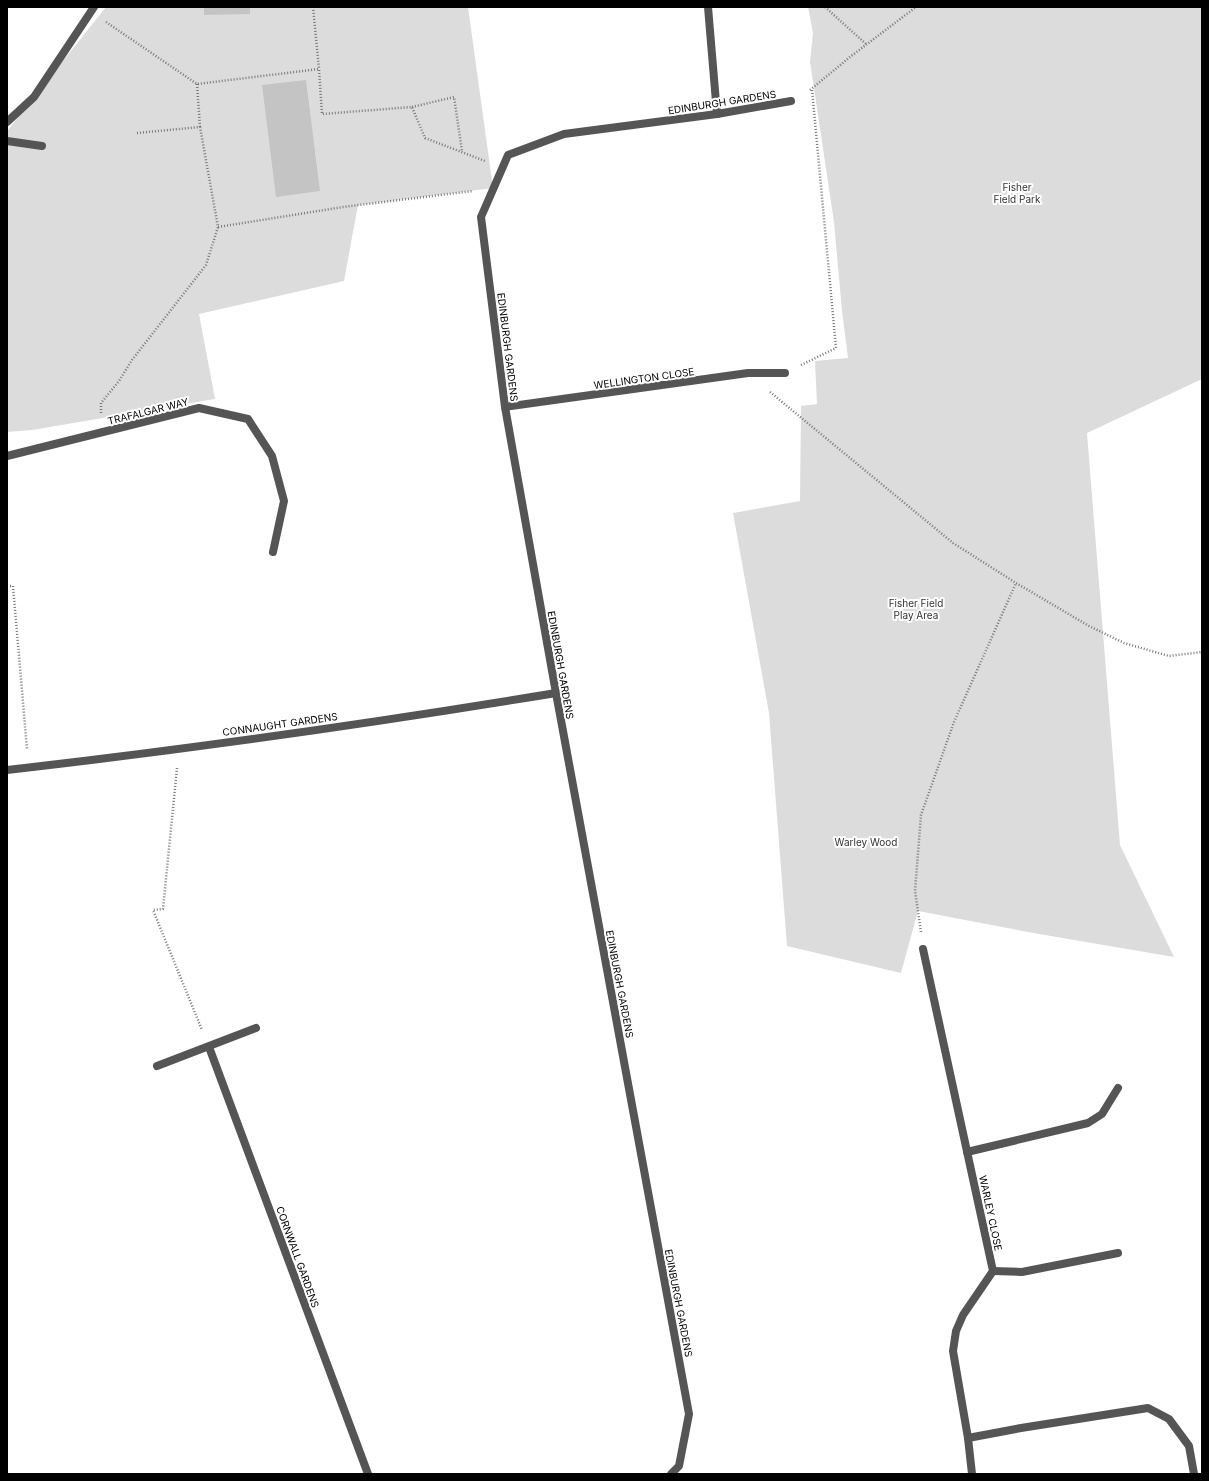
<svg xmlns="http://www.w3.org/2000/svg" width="1209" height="1481" font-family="Inter,sans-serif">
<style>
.green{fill:#dcdcdc}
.building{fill:#c4c4c4}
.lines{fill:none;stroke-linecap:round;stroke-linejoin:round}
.path{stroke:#777;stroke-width:2.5;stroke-dasharray:1 2;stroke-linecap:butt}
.service{stroke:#555;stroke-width:8}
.minor{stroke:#555;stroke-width:8}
.tertiary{stroke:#555;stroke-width:8}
.labels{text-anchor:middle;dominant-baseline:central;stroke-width:4;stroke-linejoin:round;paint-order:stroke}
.street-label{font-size:10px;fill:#000;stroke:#fff}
.park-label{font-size:10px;fill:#333;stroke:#fff}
</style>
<rect width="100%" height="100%" fill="#fff"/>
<g class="green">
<polygon points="106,7 468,7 493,188 358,205 344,281 199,314 215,399 32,430 7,432 7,131"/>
<polygon points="808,7 1202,7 1202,379 1087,433 1120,845 1174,957 1039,934 918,911 901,973 787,946 769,713 733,513 800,501 801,406 817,404 815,361 848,358 842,311 834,222 810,62 813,33"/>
</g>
<g class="building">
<polygon points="204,7 250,7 250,14 204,15"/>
<polygon points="306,80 320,191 276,197 262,85"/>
</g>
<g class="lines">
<g class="path">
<polyline points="313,7 319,69"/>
<polyline points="825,7 866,44"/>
<polyline points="106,22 197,84 319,69 322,114 412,107 425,138 485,161"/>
<polyline points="197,84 200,127"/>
<polyline points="810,90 850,57 916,7"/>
<polyline points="412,107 454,97 462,151"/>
<polyline points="137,133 200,127 218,227 343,207 473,191"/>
<polyline points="801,365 836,348 812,89"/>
<polyline points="770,392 953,543 1016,583 1089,626 1124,643 1169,656 1202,652"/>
<polyline points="101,413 101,403 119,381 132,360 206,265 218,227"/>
<polyline points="7,586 13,586 27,749"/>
<polyline points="177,768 163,909 153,910 202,1030"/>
<polyline points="921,932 915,891 921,815 954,722 1016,583"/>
</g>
<g class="service">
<polyline points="708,7 717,114"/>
<polyline points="7,141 42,146"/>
<polyline points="967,1152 1088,1123 1102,1114 1118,1088"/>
<polyline points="968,1438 1021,1428 1148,1408 1169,1419 1189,1446 1194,1474"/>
</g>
<g class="minor">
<polyline points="505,407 748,373 785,373"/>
<polyline points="7,456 199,408 248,419 272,456 284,501 273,552"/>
<path d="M7 770C191 749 374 723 556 693"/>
<polyline points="923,949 993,1271 963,1315 956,1331 953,1351 968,1438 972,1474"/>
<polyline points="209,1047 368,1474"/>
<polyline points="157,1066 256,1028"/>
<polyline points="993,1271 1022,1272 1118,1253"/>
<polyline points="671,1474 679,1466 689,1414 556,693 505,407 481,217 508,155 564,134 717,114 791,101"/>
</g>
<polyline class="tertiary" points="7,122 34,97 94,7"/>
</g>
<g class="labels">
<g class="street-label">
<text transform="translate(722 102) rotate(-9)">EDINBURGH GARDENS</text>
<text transform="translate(508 347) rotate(83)">EDINBURGH GARDENS</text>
<text transform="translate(644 378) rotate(-8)">WELLINGTON CLOSE</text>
<text transform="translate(148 411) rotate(-14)">TRAFALGAR WAY</text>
<text transform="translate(561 665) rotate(80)">EDINBURGH GARDENS</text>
<text transform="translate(280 724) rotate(-8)">CONNAUGHT GARDENS</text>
<text transform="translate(620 984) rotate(79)">EDINBURGH GARDENS</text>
<text transform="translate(991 1213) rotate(78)">WARLEY CLOSE</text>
<text transform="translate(298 1257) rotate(70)">CORNWALL GARDENS</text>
<text transform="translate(679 1303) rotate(79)">EDINBURGH GARDENS</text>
</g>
<g class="park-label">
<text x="1017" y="187">Fisher<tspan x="1017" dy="12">Field Park</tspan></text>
<text x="916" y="603">Fisher Field<tspan x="916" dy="12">Play Area</tspan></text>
<text x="866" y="842">Warley Wood</text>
</g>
</g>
<rect width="1209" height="1481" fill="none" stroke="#000000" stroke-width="16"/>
</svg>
